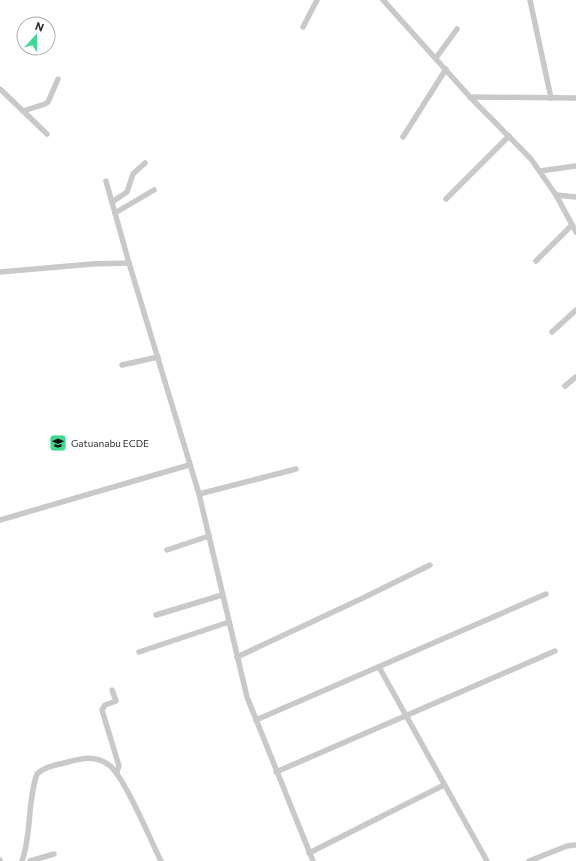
<svg xmlns="http://www.w3.org/2000/svg" width="576" height="861" font-family="Commissioner,sans-serif">
<style>
.lines{fill:none;stroke-linecap:round;stroke-linejoin:round}
.minor{stroke:#c9c9c9;stroke-width:5.5}
.labels{text-anchor:middle;dominant-baseline:central;stroke-width:4;stroke-linejoin:round;paint-order:stroke}
.poi-label{font-size:10px;fill:#2f2f2f;stroke:#fff;text-anchor:start}
</style>
<rect width="100%" height="100%" fill="#fff"/>
<g class="lines">
<g class="minor">
<polyline points="383,0 470,97 531,159 556,195 576,232"/>
<polyline points="530,0 551,98"/>
<polyline points="303,27 317,0"/>
<polyline points="436,58 457,29"/>
<polyline points="0,89 47,134"/>
<polyline points="470,97 576,98"/>
<polyline points="23,111 45,104 48,102 58,79"/>
<polyline points="403,137 446,69"/>
<polyline points="540,171 576,166"/>
<polyline points="106,181 129,263 199,494 247,697 313,861"/>
<polyline points="556,195 576,197"/>
<polyline points="446,199 509,136"/>
<polyline points="112,202 127,192 133,174 145,163"/>
<polyline points="115,213 154,190"/>
<polyline points="536,261 572,225"/>
<polyline points="0,272 92,264 129,263"/>
<polyline points="552,332 576,310"/>
<polyline points="122,365 158,357"/>
<polyline points="565,386 576,377"/>
<polyline points="199,494 296,469"/>
<polyline points="0,520 189,465"/>
<polyline points="167,550 209,536"/>
<polyline points="156,615 222,595"/>
<polyline points="139,652 229,622"/>
<polyline points="237,657 363,598 430,565"/>
<polyline points="379,667 487,861"/>
<polyline points="112,690 116,701 105,705 102,710 119,766 117,772"/>
<polyline points="256,720 546,594"/>
<polyline points="276,772 555,651"/>
<polyline points="309,853 444,785"/>
<polyline points="0,860 0,861"/>
<path d="M22 861C32 833 27 802 37 774 45 766 57 765 68 762 82 758 96 755 109 765 124 776 151 841 161 861"/>
<polyline points="30,861 54,854"/>
<polyline points="529,861 567,846 576,845"/>
</g>
</g>
<defs>
<g id="school-square" transform="scale(0.9)"><rect x="-9" y="-9" width="18" height="18" rx="4" fill="#3fd890" stroke="#fff"/><path d="M0-5L7-2L0 1L-7-2ZM-4 1L0 2.5L4 1V4Q0 6-4 4Z" fill="#111"/></g>
</defs>
<g fill-rule="evenodd">
<use href="#school-square" x="58" y="443"/>
</g>
<g class="labels">
<g class="poi-label">
<text x="71" y="443">Gatuanabu ECDE</text>
</g>
</g>
<g transform="translate(36 36) rotate(21)"><circle r="19" fill="#ffffff" stroke="#acacac"/>
<path d="M0-3L7 15L0 10L-7 15Z" fill="#3fd890"/>
<text y="-6" font-size="11" font-weight="bold" text-anchor="middle" fill="#2f2f2f">N</text>
</g>
</svg>
